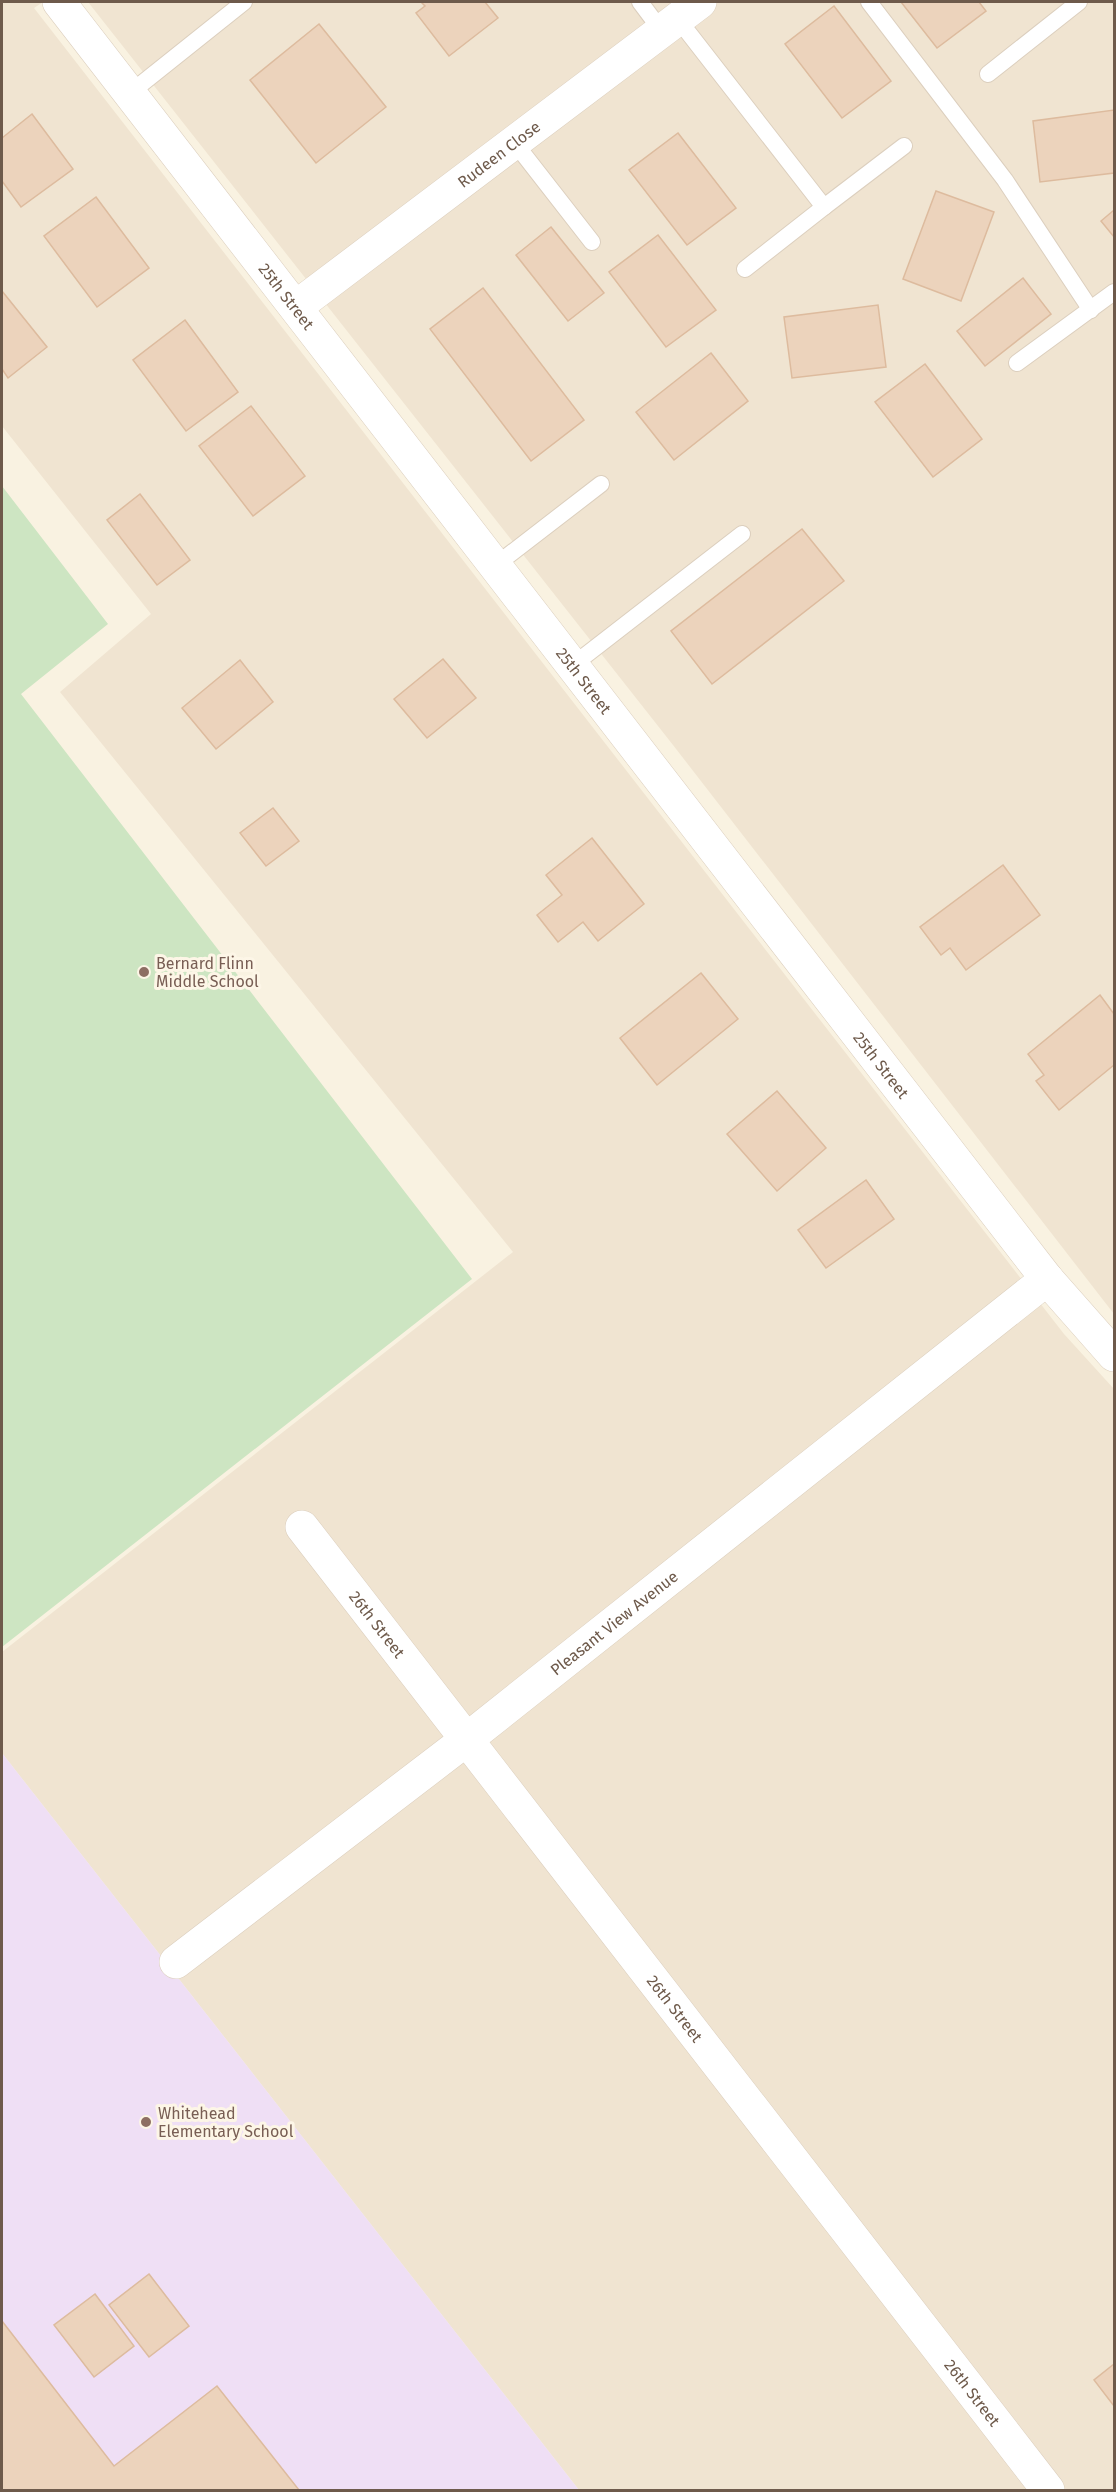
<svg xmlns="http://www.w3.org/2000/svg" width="1116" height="2492" font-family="'Fira Sans',sans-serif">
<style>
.residential{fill:#f0e4d1}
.education{fill:#efdff5}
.green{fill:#cde5c2}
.building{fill:#ecd3bc;stroke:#ddbb9e;stroke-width:1.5}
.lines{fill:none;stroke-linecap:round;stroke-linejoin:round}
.service-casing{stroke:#dccfbe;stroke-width:18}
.minor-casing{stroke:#dccfbe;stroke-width:34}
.service{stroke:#fff;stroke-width:16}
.minor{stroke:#fff;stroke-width:33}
.education-dot{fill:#8d6e63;stroke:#fdf6e7;stroke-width:2}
.labels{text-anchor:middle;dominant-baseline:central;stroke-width:6;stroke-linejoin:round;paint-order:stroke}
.street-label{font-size:16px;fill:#6e5a4b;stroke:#fdf6e7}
.education-label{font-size:16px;fill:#785e54;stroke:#fdf6e7;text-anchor:start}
</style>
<rect width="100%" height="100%" fill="#f9f2e1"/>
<g class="residential">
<polygon points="2,2 43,2 34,8 1064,1334 1114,1389 1114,2490 579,2490 2,1753 2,1652 513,1252 60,692 151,614 2,426"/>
<polygon points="88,2 1114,2 1114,1314 673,745"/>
</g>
<polygon class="education" points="2,1753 579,2490 2,2490"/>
<polygon class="green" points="2,486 108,624 21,694 472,1279 2,1647"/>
<g class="building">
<polygon points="421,2 485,2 498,18 449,56 416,13 425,6"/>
<polygon points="901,2 979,2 986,11 937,48"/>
<polygon points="834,6 891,81 842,118 785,44"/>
<polygon points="319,24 386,107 316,163 250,80"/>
<polygon points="1114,110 1114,173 1040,182 1033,121"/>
<polygon points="32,114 73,169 21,207 2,181 2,138"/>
<polygon points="678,133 736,208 687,245 629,170"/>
<polygon points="936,191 994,212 961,301 903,279"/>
<polygon points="96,197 149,268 97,307 44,236"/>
<polygon points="1114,210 1114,237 1101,221"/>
<polygon points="551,227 604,293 568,321 516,255"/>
<polygon points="658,235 716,310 666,347 609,272"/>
<polygon points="1023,278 1051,314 985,366 957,331"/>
<polygon points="483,288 584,420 531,461 430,329"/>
<polygon points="2,291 47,347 8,378 2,369"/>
<polygon points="878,305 886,367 792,378 784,317"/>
<polygon points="185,320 238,392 186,431 133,360"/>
<polygon points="711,353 748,401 674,460 636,412"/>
<polygon points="925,364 982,439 933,477 875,402"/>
<polygon points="251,406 305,476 253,516 199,446"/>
<polygon points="140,494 190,560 157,585 107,520"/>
<polygon points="802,529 844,581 712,684 671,631"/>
<polygon points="443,659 476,698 427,738 394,699"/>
<polygon points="240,660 273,702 216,749 182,708"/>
<polygon points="273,808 299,841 266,866 240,833"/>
<polygon points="592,838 644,904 598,941 583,922 558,942 537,915 562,895 546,875"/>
<polygon points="1003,865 1040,915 966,970 950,948 941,955 920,927"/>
<polygon points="701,973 738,1019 657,1085 620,1038"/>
<polygon points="1100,995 1114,1014 1114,1065 1059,1110 1036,1081 1044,1075 1028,1054"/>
<polygon points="777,1091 826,1148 777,1191 727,1134"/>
<polygon points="866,1180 894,1219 826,1268 798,1230"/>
<polygon points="149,2274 189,2326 149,2357 109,2305"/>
<polygon points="95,2294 134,2346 94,2377 54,2325"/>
<polygon points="2,2321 114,2466 217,2386 299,2490 2,2490"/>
<polygon points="1114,2364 1114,2406 1094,2380"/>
</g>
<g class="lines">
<g class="service-casing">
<g id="service">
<polyline points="640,2 661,30"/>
<polyline points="869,2 1005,180 1091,310"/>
<polyline points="677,18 824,207 904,146"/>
<polyline points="988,74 1079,2"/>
<polyline points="130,93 244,2"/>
<polyline points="514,142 592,242"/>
<polyline points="745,269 824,207"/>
<polyline points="1017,363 1114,292"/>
<polyline points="496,565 601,484"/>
<polyline points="573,665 742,534"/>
</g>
</g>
<g class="minor-casing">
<g id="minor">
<path id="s1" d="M59 2 1047 1279 1114 1355"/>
<path id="s2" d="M296 307 700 2"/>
<path id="s3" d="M302 1527 1048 2490"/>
<path id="s4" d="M176 1962 466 1740 1047 1279"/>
</g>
</g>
<use href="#service" class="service"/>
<use href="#minor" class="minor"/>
</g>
<g class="education-dot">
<circle cx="144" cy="972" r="6"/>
<circle cx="146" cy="2122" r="6"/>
</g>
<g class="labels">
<g class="street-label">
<text stroke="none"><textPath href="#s2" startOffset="254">Rudeen Close</textPath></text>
<text stroke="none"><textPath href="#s1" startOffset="372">25th Street</textPath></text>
<text stroke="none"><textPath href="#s1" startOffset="858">25th Street</textPath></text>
<text stroke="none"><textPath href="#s1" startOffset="1344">25th Street</textPath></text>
<text stroke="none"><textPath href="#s4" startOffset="554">Pleasant View Avenue</textPath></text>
<text stroke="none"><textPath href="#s3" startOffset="123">26th Street</textPath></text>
<text stroke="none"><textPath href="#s3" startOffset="609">26th Street</textPath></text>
<text stroke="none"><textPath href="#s3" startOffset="1095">26th Street</textPath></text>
</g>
<g class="education-label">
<text x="156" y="963">Bernard Flinn<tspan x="156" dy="18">Middle School</tspan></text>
<text x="158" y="2113">Whitehead<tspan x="158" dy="18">Elementary School</tspan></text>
</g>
</g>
<rect width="1116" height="2492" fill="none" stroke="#6e5a4b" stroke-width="6"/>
</svg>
